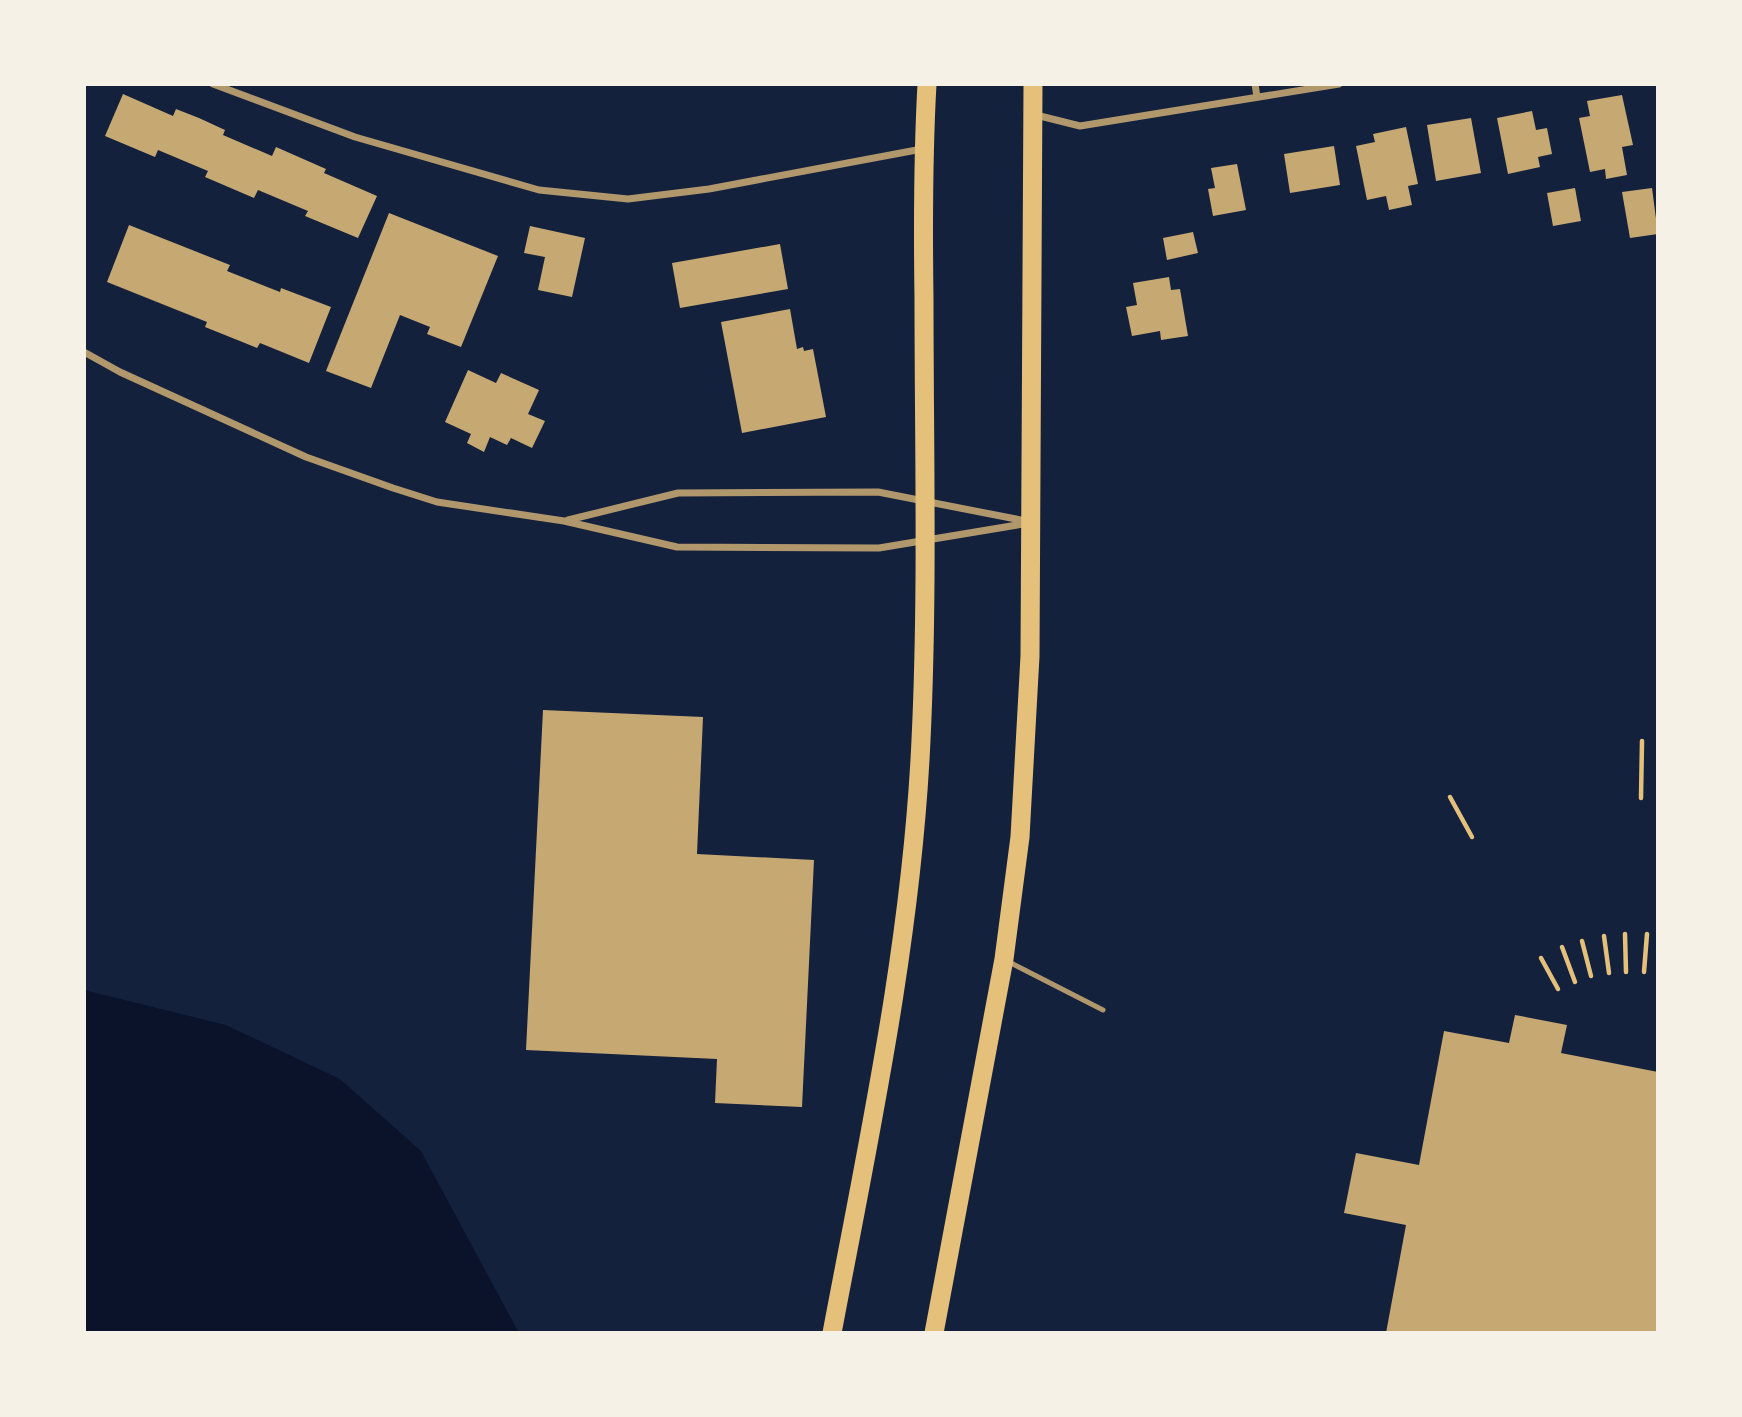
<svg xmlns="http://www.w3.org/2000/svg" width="1742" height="1417" font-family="Arial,sans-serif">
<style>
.water{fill:#0b132b}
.building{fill:#c6a872}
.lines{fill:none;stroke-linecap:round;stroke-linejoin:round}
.path{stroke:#e5c07b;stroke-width:4.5}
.service{stroke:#b1986c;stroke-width:5}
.minor{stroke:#b1986c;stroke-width:7}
.trunk{stroke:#e5c07b;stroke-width:19}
</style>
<rect width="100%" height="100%" fill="#14213d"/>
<polygon class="water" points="84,990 226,1025 340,1079 421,1151 519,1333 84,1333"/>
<g class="building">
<polygon points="123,94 173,116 176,109 199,118 225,130 223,135 272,156 276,147 326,169 324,173 377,196 358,238 305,216 308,211 258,190 254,198 205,177 208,171 158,150 155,157 105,136"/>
<polygon points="1622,95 1633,145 1622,147 1627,175 1606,179 1605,169 1590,172 1579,118 1590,116 1587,101"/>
<polygon points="1532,111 1536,130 1547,128 1552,154 1538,157 1540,167 1508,174 1497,118"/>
<polygon points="1471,118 1481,173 1436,181 1427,125"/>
<polygon points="1406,127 1418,184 1408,186 1412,205 1389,210 1386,196 1367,200 1356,146 1375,142 1373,134"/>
<polygon points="1334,146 1340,185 1290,193 1284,154"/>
<polygon points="1237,164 1246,210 1213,216 1208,189 1215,188 1211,168"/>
<polygon points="1575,188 1581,221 1553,226 1547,193"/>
<polygon points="1652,188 1658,234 1630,238 1622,192"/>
<polygon points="389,213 498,256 461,347 427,334 430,327 400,315 371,388 326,371"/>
<polygon points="129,225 230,265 227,271 280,292 281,288 331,307 309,363 260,343 257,348 205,327 207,322 107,282"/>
<polygon points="530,226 585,238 572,297 538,290 545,257 524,253"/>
<polygon points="1193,232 1198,253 1167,260 1163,238"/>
<polygon points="780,244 788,289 680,308 672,263"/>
<polygon points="1169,277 1171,290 1180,289 1188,336 1161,340 1160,331 1132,336 1126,307 1137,305 1133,283"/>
<polygon points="790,309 797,349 803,347 804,351 813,349 826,417 742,433 721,322"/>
<polygon points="468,370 496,383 501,373 539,390 528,414 545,421 532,448 511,438 507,445 490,437 484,452 467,443 471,434 445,422"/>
<polygon points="543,710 703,717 697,854 814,860 802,1107 715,1103 717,1059 526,1050"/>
<polygon points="1515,1015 1567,1025 1561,1053 1658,1072 1658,1333 1386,1333 1406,1225 1344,1213 1356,1153 1419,1165 1444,1031 1509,1043"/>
</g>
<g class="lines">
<g class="path">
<polyline points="1450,797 1472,837"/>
<polyline points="1641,798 1642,741"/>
<polyline points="1625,934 1626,972"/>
<polyline points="1604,936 1609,973"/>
<polyline points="1582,941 1591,976"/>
<polyline points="1562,947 1575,982"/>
<polyline points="1541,958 1558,989"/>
<polyline points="1644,972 1647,934"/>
</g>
<polyline class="service" points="1009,962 1103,1010"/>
<g class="minor">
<polyline points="213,84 355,137 539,190 628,199 709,189 922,149"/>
<polyline points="1255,84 1257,97"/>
<polyline points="1036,115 1080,126 1339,84"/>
<polyline points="84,352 120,372 306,457 393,488 437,502 564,521 677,547 879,548 1029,523"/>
<polyline points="568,520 678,493 878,492 1026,521"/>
</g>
<g class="trunk">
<path d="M832 1333C869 1137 912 940 921 740 928 594 924 446 924 299 923 227 923 155 927 84"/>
<polyline points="934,1333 1004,959 1020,837 1030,656 1033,84"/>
</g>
</g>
<rect width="1742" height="1417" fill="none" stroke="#f6f1e7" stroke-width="172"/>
</svg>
